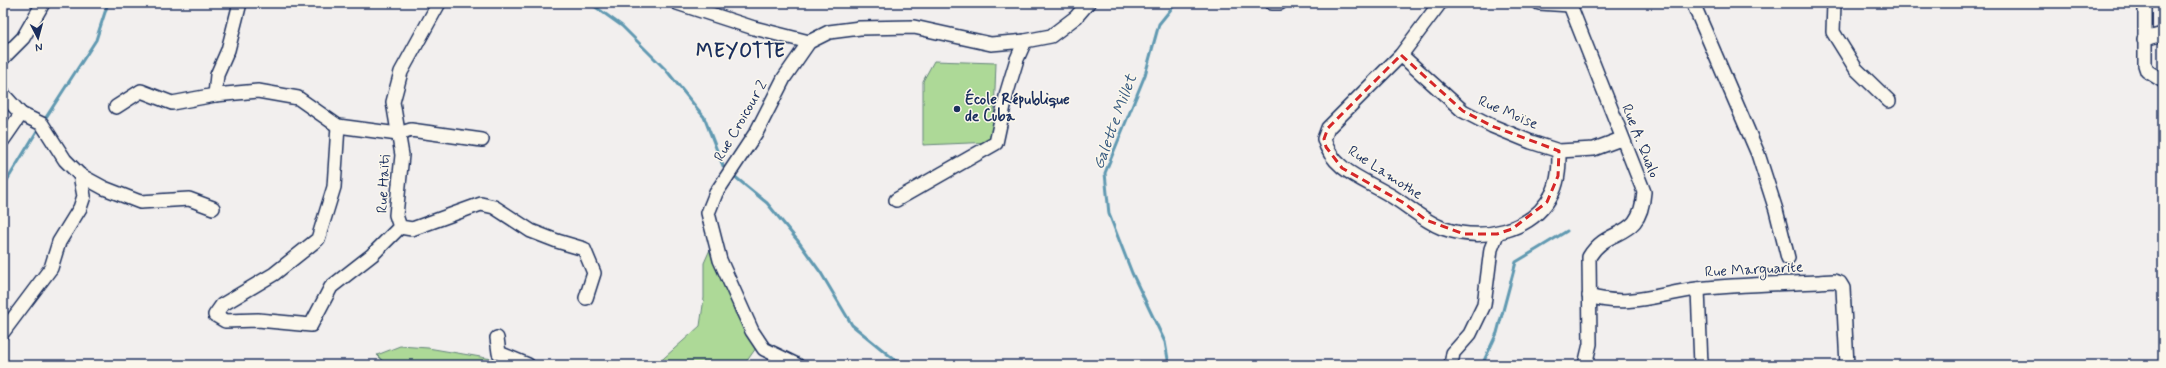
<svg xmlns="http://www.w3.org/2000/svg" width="2166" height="368" font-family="Mynerve,sans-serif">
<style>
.green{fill:#add997;stroke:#64847a}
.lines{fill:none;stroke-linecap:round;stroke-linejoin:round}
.stream{stroke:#6199b1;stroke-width:3}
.minor-casing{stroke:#1b2f5e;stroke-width:16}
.minor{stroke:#fbf7ec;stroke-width:13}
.marked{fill:none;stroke:#d62828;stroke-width:3;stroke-dasharray:8 5;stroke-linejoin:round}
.poi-dot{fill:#1b2f5e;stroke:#fbf7ec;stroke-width:1.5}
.labels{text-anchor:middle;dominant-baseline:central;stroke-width:3;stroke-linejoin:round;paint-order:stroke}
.poi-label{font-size:15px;font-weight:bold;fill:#1b2f5e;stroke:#fbf7ec;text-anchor:start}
.street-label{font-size:15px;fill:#1b2f5e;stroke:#fbf7ec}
.water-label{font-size:16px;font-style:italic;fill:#385b81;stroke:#fbf7ec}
.district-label{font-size:19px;font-weight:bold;letter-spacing:1px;fill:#1b2f5e;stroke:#fbf7ec}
</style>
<rect width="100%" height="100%" fill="#f2efee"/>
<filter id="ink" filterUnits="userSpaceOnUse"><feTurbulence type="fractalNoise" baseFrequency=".025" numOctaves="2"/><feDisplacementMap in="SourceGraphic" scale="8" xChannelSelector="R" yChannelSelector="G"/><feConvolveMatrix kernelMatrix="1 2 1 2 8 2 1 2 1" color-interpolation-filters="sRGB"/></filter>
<g filter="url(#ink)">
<g class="green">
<polygon points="934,61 996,63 993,142 923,145 923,81"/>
<polygon points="712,245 726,282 735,313 756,348 744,365 656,365 700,326 704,298 704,263"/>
<polygon points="400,346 428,348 504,361 510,365 387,365 377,355"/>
</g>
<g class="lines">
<g class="stream">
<polyline points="590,3 622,26 666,70 704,117 723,166"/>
<polyline points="43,122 96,40 108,3"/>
<polyline points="734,176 767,203 798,241 821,273 852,325 901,365"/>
<polyline points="3,187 40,126"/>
<polyline points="1169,365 1165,342 1132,273 1109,214 1105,173 1145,75 1159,24 1176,3"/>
<polyline points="1482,365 1497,333 1516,262 1567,231"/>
</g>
<g class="minor-casing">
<g id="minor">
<polyline points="439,3 401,72 393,102 402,155 396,215 400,227 412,229 481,204 494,207 531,231 557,241 584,249 594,273 586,298"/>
<polyline points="677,3 754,28 809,42"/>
<polyline points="1272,3 1280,3"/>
<path d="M1440 3 1401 55 1328 128 1324 139C1332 170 1363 179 1388 194 1406 204 1422 220 1442 228 1481 242 1533 233 1553 192 1559 179 1559 165 1559 151"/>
<polyline points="1539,3 1570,5"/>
<polyline points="1693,3 1758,154 1776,210 1788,258"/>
<polyline points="1834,3 1833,32 1856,69 1889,101"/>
<polyline points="2145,3 2145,65 2147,71 2163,81"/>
<path d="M1570 5 1644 192C1640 243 1609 224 1589 257L1590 344 1585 365"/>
<polyline points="2144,39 2163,34"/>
<polyline points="1401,55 1463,111 1492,126 1531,142 1559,151 1594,149 1621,139"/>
<polyline points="3,58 23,38 42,5 40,3"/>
<polyline points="3,94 21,114 3,140"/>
<polyline points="215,95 217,75 228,50 240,3"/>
<polyline points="116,107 141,91 172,103 215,95 258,91 298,98 338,126 398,134 411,130 482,140"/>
<polyline points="338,126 334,187 318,239 274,274 222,305 215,315 225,321 258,320 311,325 331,287 372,255 400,227"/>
<polyline points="80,175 104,188 140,202 189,199 213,208"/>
<polyline points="896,200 996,143 1007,92 1017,59 1025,41"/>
<polyline points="1698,289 1701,365"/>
<path d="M1589 296C1627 308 1659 294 1697 289 1742 284 1789 284 1834 281L1840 283 1843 288 1847 365"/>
<polyline points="3,332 51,268 59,242 80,208 84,196 80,175 65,160 42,124 21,114"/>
<polyline points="497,338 499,353 528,365"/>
<polyline points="797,365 764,349 752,331 720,260 708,213 716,193 757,131 784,78 809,42 829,32 860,28 914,27 991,44 1025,41 1051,36 1076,17 1088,3"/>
<polyline points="1451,365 1453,353 1470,334 1484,305 1491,249 1497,234"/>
</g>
</g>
<use href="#minor" class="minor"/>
</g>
</g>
<path class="marked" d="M1401 55 1463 111 1492 126 1559 151 1558 176 1547 202 1512 229 1497 234H1464L1426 220 1404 203 1342 168 1326 147 1324 139 1328 128Z"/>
<circle class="poi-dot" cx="957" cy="109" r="4"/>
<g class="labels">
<g class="poi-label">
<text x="965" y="100">École République<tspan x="965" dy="17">de Cuba</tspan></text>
</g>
<g class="street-label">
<text transform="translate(1508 113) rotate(23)">Rue Moïse</text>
<text transform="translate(741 121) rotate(-60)">Rue Croicour 2</text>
<text transform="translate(1640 141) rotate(68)">Rue A. Qualo</text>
<text transform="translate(1385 173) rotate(33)">Rue Lamothe</text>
<text transform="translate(384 184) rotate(-87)">Rue Haïti</text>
<text transform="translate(1754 270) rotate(-3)">Rue Marguarite</text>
</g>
<g class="water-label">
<text transform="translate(1115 122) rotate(-70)">Galette Millet</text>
</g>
<g class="district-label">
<text x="741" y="51">MEYOTTE</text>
</g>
</g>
<rect width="2166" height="368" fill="none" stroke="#fbf7ec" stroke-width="16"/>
<rect x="8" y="8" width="2150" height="352" fill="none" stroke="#1b2f5e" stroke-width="1.5" filter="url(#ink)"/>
<g transform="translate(38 38) rotate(174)" stroke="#fbf7ec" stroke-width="3" paint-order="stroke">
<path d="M0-3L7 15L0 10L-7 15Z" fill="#1b2f5e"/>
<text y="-6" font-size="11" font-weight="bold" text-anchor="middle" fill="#1b2f5e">N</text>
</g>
</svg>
